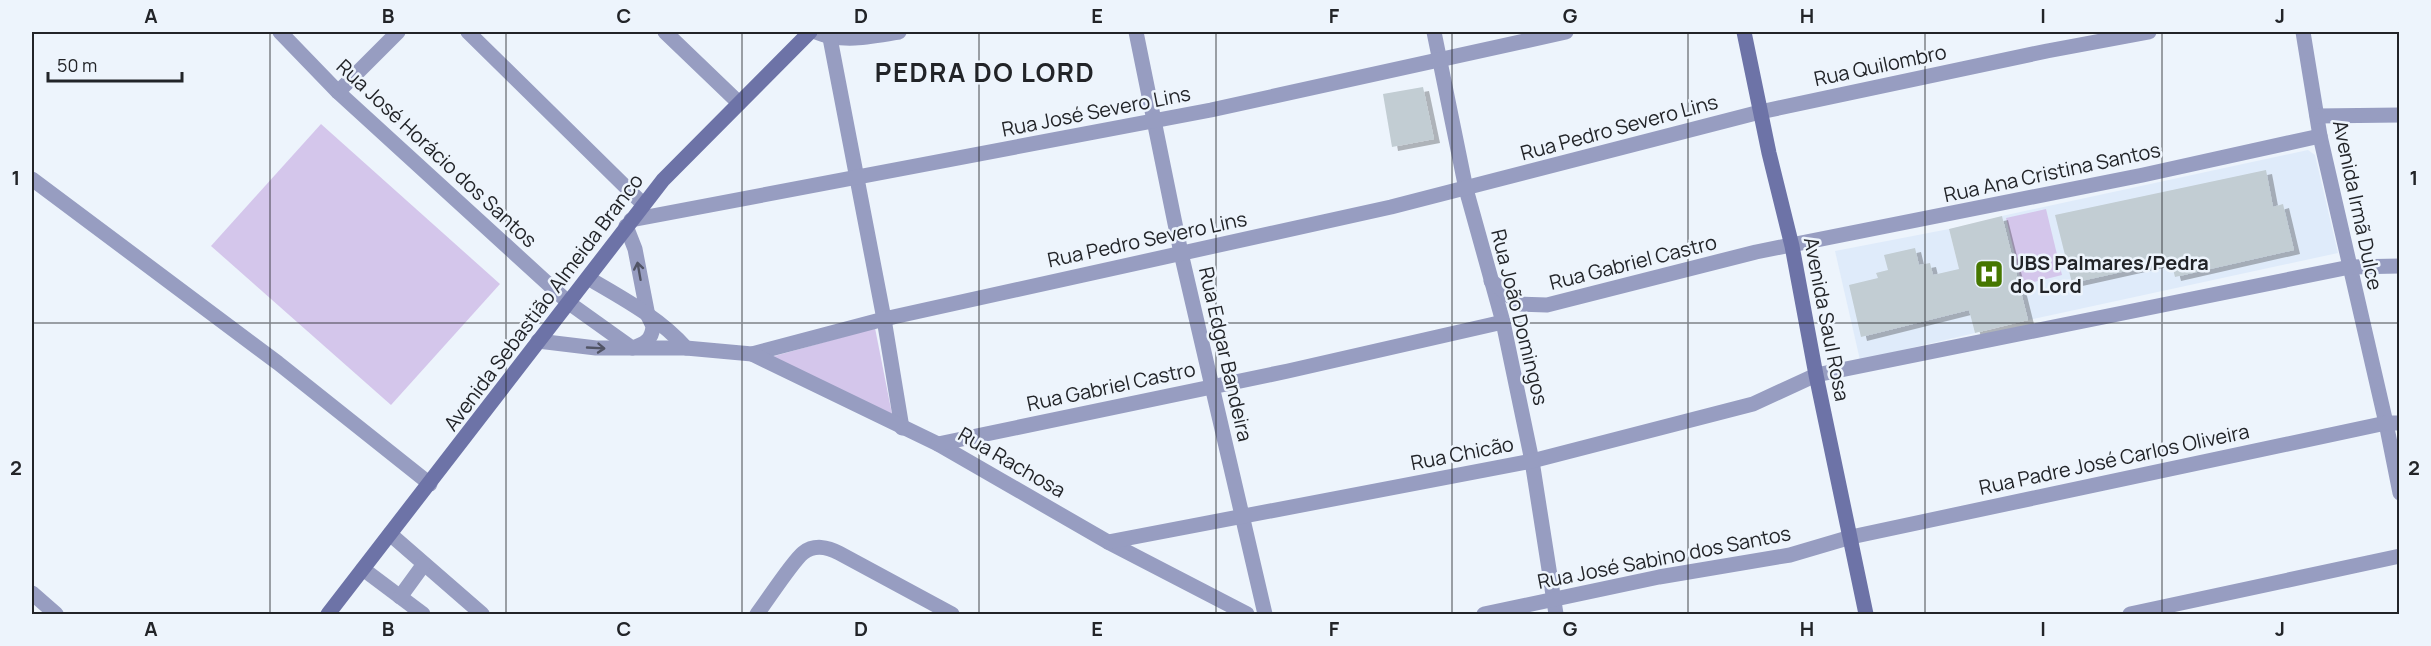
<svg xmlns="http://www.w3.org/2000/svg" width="2431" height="646" font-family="Manrope,sans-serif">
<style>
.built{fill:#dfebfa}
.green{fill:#d4c6eb}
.building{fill:#c2cdd3;filter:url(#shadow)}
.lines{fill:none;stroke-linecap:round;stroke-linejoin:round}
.street{stroke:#979dc1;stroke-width:15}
.secondary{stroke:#6d73a7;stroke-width:15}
.oneway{stroke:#515465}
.grid{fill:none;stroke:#222428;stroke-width:1.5;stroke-opacity:0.55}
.labels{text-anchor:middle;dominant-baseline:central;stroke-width:5;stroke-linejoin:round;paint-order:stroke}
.street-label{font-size:20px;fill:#222428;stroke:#edf4fc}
.poi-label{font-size:20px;font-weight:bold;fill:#222428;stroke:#edf4fc;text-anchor:start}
.district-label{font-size:26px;font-weight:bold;letter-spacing:1.5px;fill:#222428;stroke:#edf4fc}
.neatline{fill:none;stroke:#222428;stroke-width:2}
.grid-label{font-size:20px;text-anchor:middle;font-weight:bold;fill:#222428}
</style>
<defs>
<filter id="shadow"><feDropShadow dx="6" dy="4" stdDeviation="0" flood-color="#0004"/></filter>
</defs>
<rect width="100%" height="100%" fill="#edf4fc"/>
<g class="built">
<polygon points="2308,150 2315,155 2338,253 2028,320 2002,216"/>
<polygon points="1949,229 1975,333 1860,360 1835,251"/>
</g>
<g class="green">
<polygon points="321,124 500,284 391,405 211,246"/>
<polygon points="2046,209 2062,275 2022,285 2006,218"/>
<polygon points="875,328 892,414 771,357"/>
</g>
<g class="building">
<polygon points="1423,87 1434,139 1392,147 1383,94"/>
<polygon points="2266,170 2273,207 2283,204 2294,250 2175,277 2171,261 2072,283 2055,215"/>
<polygon points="2002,216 2028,320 1975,333 1969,310 1861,337 1849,285 1878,278 1876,273 1888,270 1884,255 1915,248 1919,265 1930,263 1933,275 1959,269 1949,229"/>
</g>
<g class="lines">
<g class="street">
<path d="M280 32 338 92 569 303 632 348C645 344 652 340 653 326L648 316 635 249 626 226"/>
<polyline points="468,32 643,204"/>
<polyline points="665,32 739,103"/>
<path d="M816 32C842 43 871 37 899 32"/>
<polyline points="1136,32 1181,253 1265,614"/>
<polyline points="1434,32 1466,189 1503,322 1532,461 1556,614"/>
<polyline points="2303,32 2320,136 2386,423 2400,493"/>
<polyline points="830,38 884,319 902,428"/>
<polyline points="338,92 398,32"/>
<polyline points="2317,116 2400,115"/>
<polyline points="32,179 278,363 430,484"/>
<polyline points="631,220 1211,110 1566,32"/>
<path d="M588 278C622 298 660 318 686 348"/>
<polyline points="1491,281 1520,304 1547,305 1756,252 2143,175 2320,136"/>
<polyline points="538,341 596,348 686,348 752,354 884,319 1391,207 1760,112 2047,51 2149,32"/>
<polyline points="752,354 938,444 1108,542 1247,614"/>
<polyline points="938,444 1288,371 1503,322"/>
<polyline points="390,534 482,614"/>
<polyline points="1108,542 1532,461 1753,404 1816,375 2350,267 2400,266"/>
<polyline points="363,569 423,614"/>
<polyline points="32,593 56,614"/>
<polyline points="400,597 424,564"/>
<path d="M757 614C767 601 792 562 803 553 814 544 828 547 839 553L952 614"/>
<polyline points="1484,614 1659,577 1790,555 1851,537 2386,423 2400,423"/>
<polyline points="2130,614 2400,556"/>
</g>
<g class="secondary">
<polyline points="1744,32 1769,153 1792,246 1816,375 1866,614"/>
<polyline points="328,614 663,180 810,32"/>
</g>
</g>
<defs><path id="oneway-shaft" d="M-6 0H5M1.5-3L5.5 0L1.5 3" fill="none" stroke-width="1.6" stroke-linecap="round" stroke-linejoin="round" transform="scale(1.5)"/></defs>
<g class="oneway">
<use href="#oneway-shaft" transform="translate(639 271) rotate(-100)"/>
<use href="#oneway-shaft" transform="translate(596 348) rotate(3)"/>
</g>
<path class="grid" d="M270 32V614M506 32V614M742 32V614M979 32V614M1216 32V614M1452 32V614M1688 32V614M1925 32V614M2162 32V614M32 323H2400"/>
<defs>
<g id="hospital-square" transform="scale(1.5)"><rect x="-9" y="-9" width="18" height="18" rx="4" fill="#467700" stroke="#edf4fc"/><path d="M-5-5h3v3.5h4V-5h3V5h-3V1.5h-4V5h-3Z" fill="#fff"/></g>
</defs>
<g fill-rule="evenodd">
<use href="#hospital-square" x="1989" y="274"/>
</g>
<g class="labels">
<g class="street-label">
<text transform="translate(1880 65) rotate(-12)">Rua Quilombro</text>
<text transform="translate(1096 111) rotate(-11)">Rua José Severo Lins</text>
<text transform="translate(1619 127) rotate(-15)">Rua Pedro Severo Lins</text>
<text transform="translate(437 153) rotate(43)">Rua José Horácio dos Santos</text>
<text transform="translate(2052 172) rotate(-12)">Rua Ana Cristina Santos</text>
<text transform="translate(2358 205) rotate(78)">Avenida Irmã Dulce</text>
<text transform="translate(1147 239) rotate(-12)">Rua Pedro Severo Lins</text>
<text transform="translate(1633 262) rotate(-14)">Rua Gabriel Castro</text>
<text transform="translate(543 302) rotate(-53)">Avenida Sebastião Almeida Branco</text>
<text transform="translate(1520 317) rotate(76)">Rua João Domingos</text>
<text transform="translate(1827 319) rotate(79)">Avenida Saul Rosa</text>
<text transform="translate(1226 354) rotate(77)">Rua Edgar Bandeira</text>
<text transform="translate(1111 386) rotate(-12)">Rua Gabriel Castro</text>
<text transform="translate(1462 453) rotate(-11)">Rua Chicão</text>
<text transform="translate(2114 459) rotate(-12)">Rua Padre José Carlos Oliveira</text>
<text transform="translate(1012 462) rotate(30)">Rua Rachosa</text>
<text transform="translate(1664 557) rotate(-11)">Rua José Sabino dos Santos</text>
</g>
<g class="poi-label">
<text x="2010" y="262">UBS Palmares/Pedra<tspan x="2010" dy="23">do Lord</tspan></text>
</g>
<g class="district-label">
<text x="985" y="72">PEDRA DO LORD</text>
</g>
</g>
<rect width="2431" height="646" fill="none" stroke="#edf4fc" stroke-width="66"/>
<path d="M48 72v9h134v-9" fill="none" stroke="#222428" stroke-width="3"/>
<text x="57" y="72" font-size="18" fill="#222428" stroke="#edf4fc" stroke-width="4.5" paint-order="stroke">50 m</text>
<rect x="33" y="33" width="2365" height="580" class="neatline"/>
<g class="grid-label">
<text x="151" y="23">A</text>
<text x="388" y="23">B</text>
<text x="624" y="23">C</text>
<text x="861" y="23">D</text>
<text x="1097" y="23">E</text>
<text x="1334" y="23">F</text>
<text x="1570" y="23">G</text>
<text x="1807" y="23">H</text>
<text x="2043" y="23">I</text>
<text x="2280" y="23">J</text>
<text x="16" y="185">1</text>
<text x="2414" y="185">1</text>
<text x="16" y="475">2</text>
<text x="2414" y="475">2</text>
<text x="151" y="636">A</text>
<text x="388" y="636">B</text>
<text x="624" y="636">C</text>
<text x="861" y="636">D</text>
<text x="1097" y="636">E</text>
<text x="1334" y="636">F</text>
<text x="1570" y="636">G</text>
<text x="1807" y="636">H</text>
<text x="2043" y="636">I</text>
<text x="2280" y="636">J</text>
</g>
</svg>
